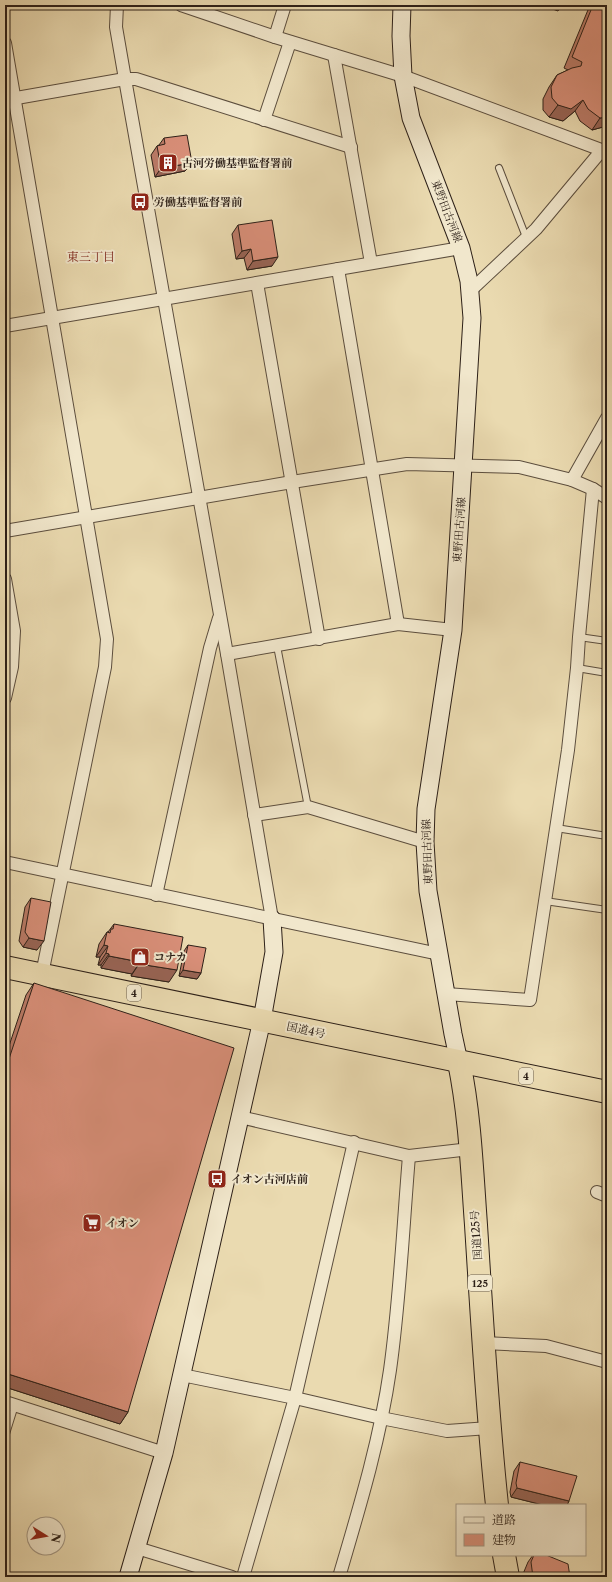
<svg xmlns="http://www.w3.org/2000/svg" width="612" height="1582" font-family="'Libre Caslon Text','Noto Serif JP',serif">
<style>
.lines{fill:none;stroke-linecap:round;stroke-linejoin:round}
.lane-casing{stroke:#5c4e3e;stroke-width:8}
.street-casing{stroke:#5c4e3e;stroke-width:14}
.secondary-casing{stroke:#2d2018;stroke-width:19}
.highway-casing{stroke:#2d2018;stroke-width:24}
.lane{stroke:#f1e7cc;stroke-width:6}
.street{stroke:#f1e7cc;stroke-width:12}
.secondary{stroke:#f1e7cc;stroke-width:17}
.highway{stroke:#eadab0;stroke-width:22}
.wall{fill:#bb7b68;stroke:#2d2018}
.shaded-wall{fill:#986455;stroke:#2d2018}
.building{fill:#d98f79;stroke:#2d2018}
.labels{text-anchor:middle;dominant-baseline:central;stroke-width:4;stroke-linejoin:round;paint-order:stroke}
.shield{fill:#f1e7cc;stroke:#685c4e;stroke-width:1}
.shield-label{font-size:10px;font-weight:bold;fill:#2d2018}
.poi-label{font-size:11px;font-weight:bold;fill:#2d2018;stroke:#f1e7cc;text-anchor:start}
.street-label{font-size:11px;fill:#2d2018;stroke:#f1e7cc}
.neighbourhood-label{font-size:12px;fill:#7a1f14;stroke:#f1e7cc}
</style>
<rect width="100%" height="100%" fill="#eadab0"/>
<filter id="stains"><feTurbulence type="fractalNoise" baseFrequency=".005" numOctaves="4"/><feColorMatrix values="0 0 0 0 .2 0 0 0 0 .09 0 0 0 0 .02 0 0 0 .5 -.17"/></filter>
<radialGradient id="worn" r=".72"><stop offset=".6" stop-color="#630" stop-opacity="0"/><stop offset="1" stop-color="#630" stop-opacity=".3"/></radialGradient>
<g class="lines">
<g class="lane-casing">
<g id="lane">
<polyline points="499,168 526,237"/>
<polyline points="579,637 607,641"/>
<polyline points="277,646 308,807"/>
<polyline points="577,668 607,673"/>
<polyline points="556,828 607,836"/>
<polyline points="545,901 607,910"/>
<polyline points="5,1437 15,1405"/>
</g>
</g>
<g class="street-casing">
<g id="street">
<polyline points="117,5 116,27 125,79 227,654 272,919"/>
<polyline points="181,5 275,37 403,76 607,152"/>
<polyline points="275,37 285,5"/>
<polyline points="5,43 107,639 105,667 42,974"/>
<polyline points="334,55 371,263"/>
<polyline points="5,100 125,79 136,79 351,147"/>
<polyline points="264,120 290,42"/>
<polyline points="338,269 398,624"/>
<polyline points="257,283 319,639"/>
<polyline points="470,291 536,229 602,150"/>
<polyline points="5,326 461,248"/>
<polyline points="572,480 607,418"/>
<polyline points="5,531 292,482 407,464 519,467 572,480 593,489 607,498"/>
<polyline points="5,579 14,631 12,667 5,698"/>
<polyline points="227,654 398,624 453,630"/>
<polyline points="254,815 308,807 425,842"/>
<polyline points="5,862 439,954"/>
<polyline points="156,895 210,648 219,618"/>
<polyline points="446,994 530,1000 568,750 577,668 579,637 593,489"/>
<polyline points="240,1117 409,1156 470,1149"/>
<polyline points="597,1192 607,1196"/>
<polyline points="484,1343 546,1346 607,1362"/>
<polyline points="182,1375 295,1398 381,1418 447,1431 489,1428"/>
<polyline points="5,1402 164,1453"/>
<polyline points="137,1548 232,1577"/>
<polyline points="243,1577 295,1398 354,1142"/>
<path d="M339 1577C359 1509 380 1440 390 1370 400 1299 403 1227 409 1156"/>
</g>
</g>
<g class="secondary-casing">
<g id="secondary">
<polyline points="402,5 401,36 403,76 411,118 461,248 469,281 472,318 453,630 426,809 425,842 428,891 453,1034 459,1062"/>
<polyline points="128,1577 164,1453 262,1020 274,952 272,919"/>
</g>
</g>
<g class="highway-casing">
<g id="highway">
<polyline points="5,967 607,1092"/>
<path d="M459 1062C470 1116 472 1170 476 1225 482 1318 487 1412 497 1505"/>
<polyline points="504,1555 508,1577"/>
</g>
</g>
<use href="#lane" class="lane"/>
<use href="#street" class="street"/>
<use href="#secondary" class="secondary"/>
<use href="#highway" class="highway"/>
</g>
<g class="wall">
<polygon points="590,5 607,5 607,123 603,127 592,130 580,121 575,111 563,121 549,117 543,110 543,99 549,87 557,75 568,70 564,68"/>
<polygon points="164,138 185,171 155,177 151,155 157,146 159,145"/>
<polygon points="238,225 272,266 247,270 244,258 236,259 232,234"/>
<polygon points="31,898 37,950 23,947 19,941 25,907"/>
<polygon points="114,924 169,982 131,976 132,974 101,968 101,965 98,965 100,957 96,957 99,944 107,932 108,932"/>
<polygon points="188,945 201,973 197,979 179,976 184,951"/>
<polygon points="34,983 128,1412 120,1424 5,1387 5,1058 26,995"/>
<polygon points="520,1462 569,1501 567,1505 543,1505 511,1497 510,1492 514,1471"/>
<polygon points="533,1555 546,1555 570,1577 523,1577 523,1574 528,1562"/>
</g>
<g class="shaded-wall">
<polygon points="542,5 562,5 558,11"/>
<polygon points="583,100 575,111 563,121 549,117 558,105"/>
<polygon points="607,117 607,123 603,127 592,130 600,118"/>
<polygon points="192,163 185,171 155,177 161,168"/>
<polygon points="251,249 244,258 236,259 242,251"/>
<polygon points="278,257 272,266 247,270 253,261"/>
<polygon points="29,938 44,941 37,950 23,947"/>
<polygon points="104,945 108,946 100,957 96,957"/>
<polygon points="106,953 109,954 101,965 98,965"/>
<polygon points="109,956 140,962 132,974 101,968"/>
<polygon points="139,964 177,970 169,982 131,976"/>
<polygon points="183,970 201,973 197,979 179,976"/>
<polygon points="5,1373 128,1412 120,1424 5,1387"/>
<polygon points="517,1488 569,1501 567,1505 543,1505 511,1497"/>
</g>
<g class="building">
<polygon points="593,5 607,5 607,117 600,118 588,109 583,100 571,109 558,105 552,98 551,87 557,75 572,68 581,66 582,62 572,57"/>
<polygon points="187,135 192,163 161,168 157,146 165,144 164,138"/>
<polygon points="272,220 278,257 253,261 251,249 242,251 238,225"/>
<polygon points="31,898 51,902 44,941 29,938 25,932"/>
<polygon points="114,924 183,937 177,970 139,964 140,962 109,956 109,954 106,953 108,946 104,945 107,932 110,933 111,929 113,929"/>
<polygon points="188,945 206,948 201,973 183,970"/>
<polygon points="34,983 234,1048 128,1412 5,1373 5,1071"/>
<polygon points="520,1462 577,1476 569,1501 517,1488 516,1483"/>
<polygon points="534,1555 546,1555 568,1564 570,1577 533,1577 531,1562"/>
</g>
<defs>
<g id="building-square" transform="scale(1)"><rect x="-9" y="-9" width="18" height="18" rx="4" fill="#8f2418" stroke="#f1e7cc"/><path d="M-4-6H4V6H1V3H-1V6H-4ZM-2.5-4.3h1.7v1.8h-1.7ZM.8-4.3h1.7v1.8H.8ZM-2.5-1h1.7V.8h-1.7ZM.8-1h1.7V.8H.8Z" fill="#fff"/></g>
<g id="bus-square" transform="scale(1)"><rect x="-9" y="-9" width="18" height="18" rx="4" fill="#8f2418" stroke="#f1e7cc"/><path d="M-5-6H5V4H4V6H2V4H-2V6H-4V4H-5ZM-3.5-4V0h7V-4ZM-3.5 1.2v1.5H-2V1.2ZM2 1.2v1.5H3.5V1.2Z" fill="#fff"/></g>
<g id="shop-square" transform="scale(1)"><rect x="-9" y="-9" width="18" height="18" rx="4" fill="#8f2418" stroke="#f1e7cc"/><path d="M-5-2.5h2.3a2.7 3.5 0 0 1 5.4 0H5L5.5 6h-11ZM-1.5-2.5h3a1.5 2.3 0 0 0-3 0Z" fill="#fff"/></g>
<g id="supermarket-square" transform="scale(1)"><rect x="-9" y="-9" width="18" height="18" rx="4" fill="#8f2418" stroke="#f1e7cc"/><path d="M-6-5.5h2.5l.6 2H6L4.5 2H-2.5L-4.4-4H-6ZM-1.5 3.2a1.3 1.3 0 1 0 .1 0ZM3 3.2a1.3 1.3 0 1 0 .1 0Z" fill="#fff"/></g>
</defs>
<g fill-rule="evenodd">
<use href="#building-square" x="168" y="163"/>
<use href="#bus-square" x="140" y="202"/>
<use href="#shop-square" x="140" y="957"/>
<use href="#bus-square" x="217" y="1179"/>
<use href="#supermarket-square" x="92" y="1223"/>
</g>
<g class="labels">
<g class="shield">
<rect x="127" y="985" width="14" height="16" rx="3"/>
<rect x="519" y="1068" width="14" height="16" rx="3"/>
<rect x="468" y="1275" width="24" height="16" rx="3"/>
</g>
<g class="shield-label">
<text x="134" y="993">4</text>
<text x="526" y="1076">4</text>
<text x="480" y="1283">125</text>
</g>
<g class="poi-label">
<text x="182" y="163">古河労働基準監督署前</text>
<text x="154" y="202">労働基準監督署前</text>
<text x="154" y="957">コナカ</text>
<text x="231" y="1179">イオン古河店前</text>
<text x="106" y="1223">イオン</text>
</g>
<g class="street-label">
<text transform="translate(447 211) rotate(69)">東野田古河線</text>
<text transform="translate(459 530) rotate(-86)">東野田古河線</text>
<text transform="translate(427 852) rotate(-92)">東野田古河線</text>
<text transform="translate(306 1030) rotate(12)">国道4号</text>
<text transform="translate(476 1235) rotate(-94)">国道125号</text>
</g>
<g class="neighbourhood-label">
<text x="91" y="256">東三丁目</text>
</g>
</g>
<rect width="612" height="1582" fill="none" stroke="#eadab0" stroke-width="20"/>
<rect x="6" y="6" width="600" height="1570" fill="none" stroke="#2d2018" stroke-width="2"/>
<rect x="10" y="10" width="592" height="1562" fill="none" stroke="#2d2018"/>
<rect x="456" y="1504" width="130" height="52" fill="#f1e7cc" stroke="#a39784"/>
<rect x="464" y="1517" width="20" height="6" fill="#f1e7cc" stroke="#a39784"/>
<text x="492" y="1524" font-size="12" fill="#2d2018">道路</text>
<rect x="464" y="1534" width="20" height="12" fill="#d98f79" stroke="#a39784"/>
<text x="492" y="1544" font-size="12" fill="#2d2018">建物</text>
<g transform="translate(46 1536) rotate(101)"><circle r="19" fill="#f1e7cc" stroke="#a39784"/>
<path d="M0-3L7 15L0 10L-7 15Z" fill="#8f2418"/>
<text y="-6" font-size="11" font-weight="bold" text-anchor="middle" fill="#2d2018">N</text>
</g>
<rect width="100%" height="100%" filter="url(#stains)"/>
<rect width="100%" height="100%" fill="url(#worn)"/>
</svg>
